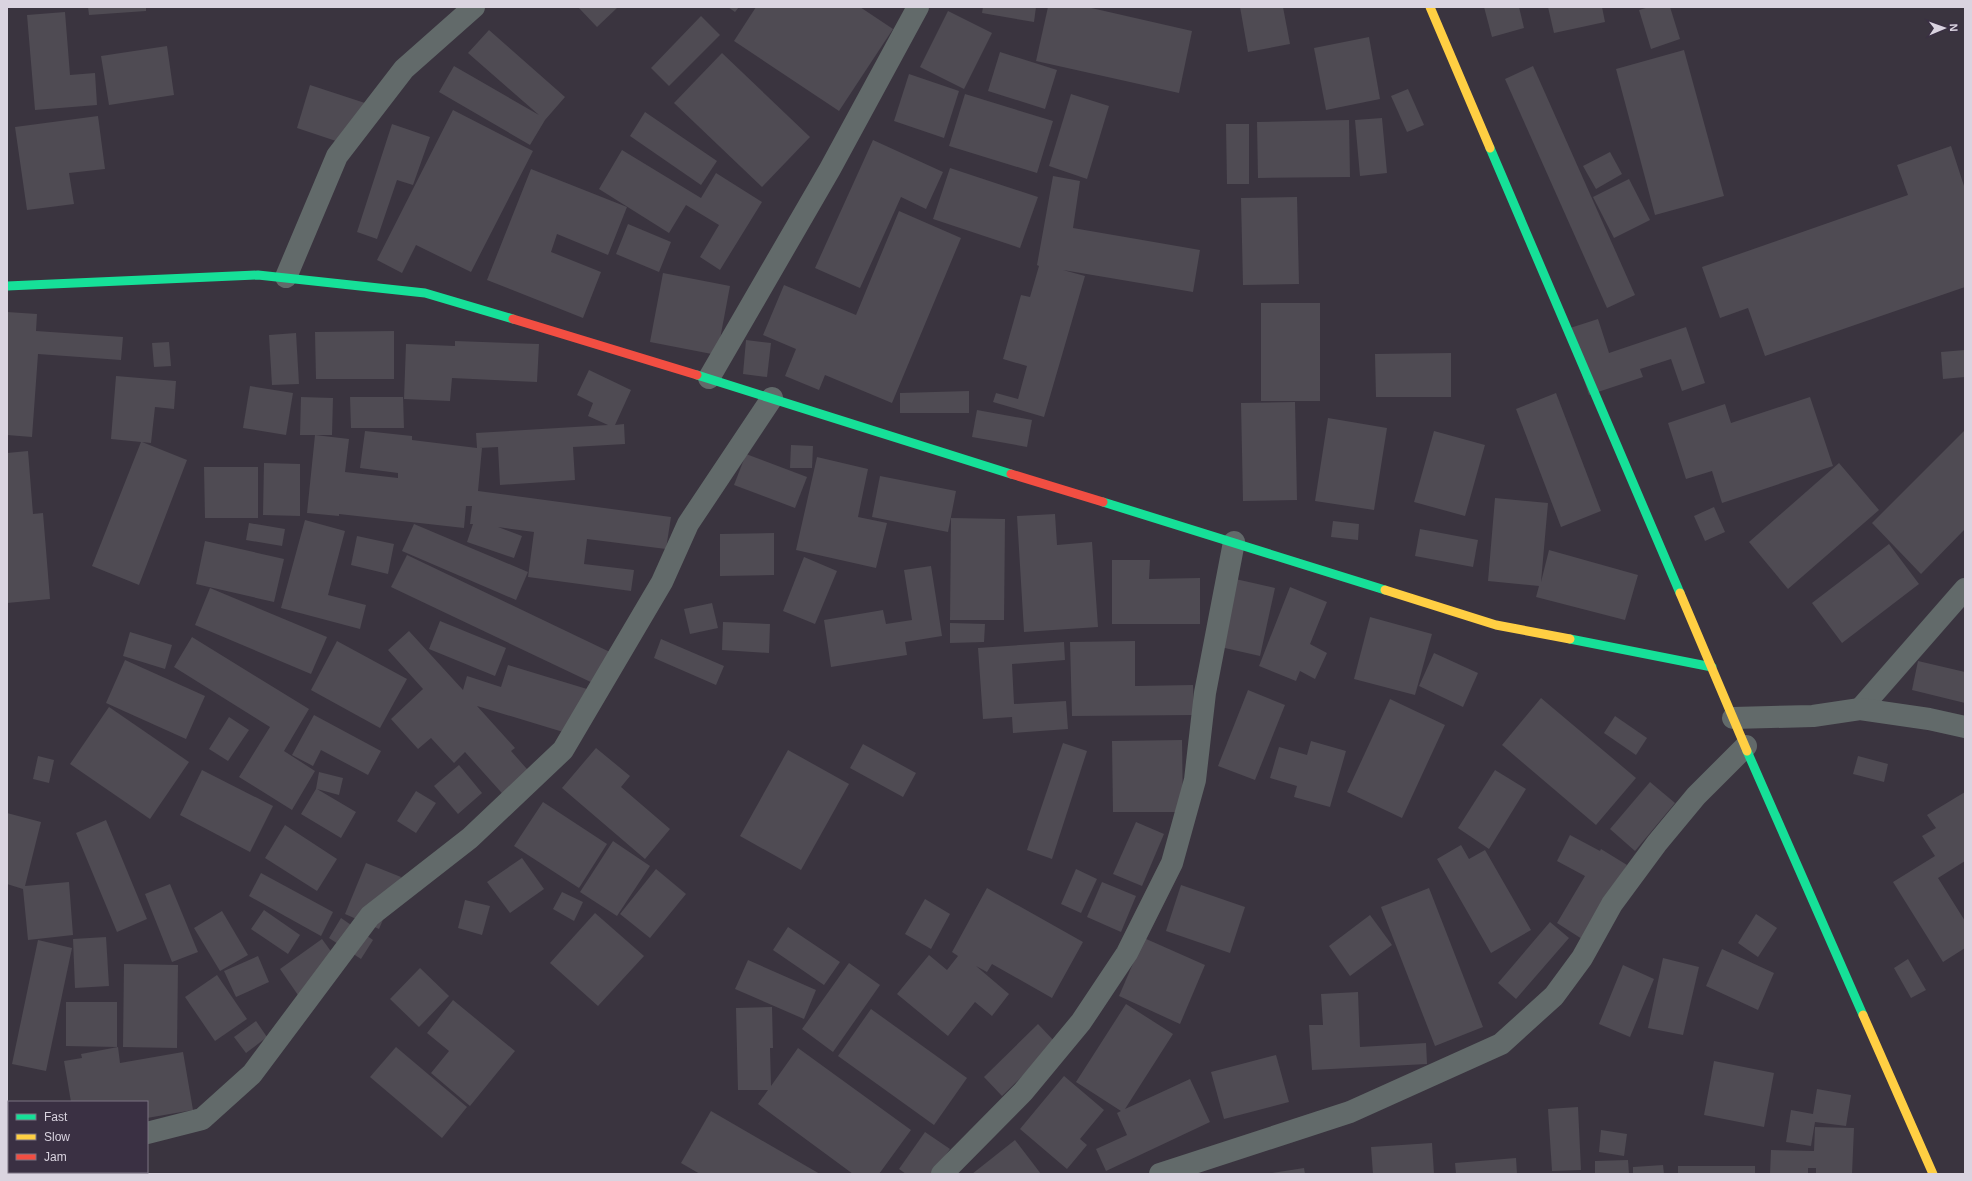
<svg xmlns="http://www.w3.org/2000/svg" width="1972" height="1181" font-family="Helvetica,sans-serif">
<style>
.building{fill:#4f4b53}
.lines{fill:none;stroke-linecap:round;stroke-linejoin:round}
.street{stroke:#626a6a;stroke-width:22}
.fast{stroke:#16e098;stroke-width:9}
.slow{stroke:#ffcf43;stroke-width:9}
.jam{stroke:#f24e42;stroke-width:9}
</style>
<rect width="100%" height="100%" fill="#3a343f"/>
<g class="building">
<polygon points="88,7 146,7 146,11 89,15"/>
<polygon points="578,7 618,7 597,27"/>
<polygon points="728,7 739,7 735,12"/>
<polygon points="756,7 860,7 893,29 839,111 734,41"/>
<polygon points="983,7 1036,7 1034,22 982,13"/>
<polygon points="1048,7 1087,7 1192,31 1179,93 1036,61"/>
<polygon points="1240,7 1283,7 1290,44 1248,52"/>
<polygon points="1484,7 1519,7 1524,28 1492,37"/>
<polygon points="1548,7 1602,7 1605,22 1554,33"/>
<polygon points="1649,7 1670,7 1680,39 1651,49 1639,10"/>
<polygon points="948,11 992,33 964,89 920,67"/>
<polygon points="65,12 70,75 95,73 97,105 35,110 27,15"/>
<polygon points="701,16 720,35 669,86 651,68"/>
<polygon points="489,30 565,97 545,120 530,145 439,92 454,66 539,115 468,53"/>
<polygon points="1369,37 1380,99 1326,110 1314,48"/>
<polygon points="167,46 174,95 109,105 101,56"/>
<polygon points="1684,50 1724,196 1655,215 1616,69"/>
<polygon points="1000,52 1057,70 1045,109 988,91"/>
<polygon points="722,53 810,137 762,187 674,103"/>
<polygon points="1533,66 1635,295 1607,308 1505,79"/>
<polygon points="909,74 959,91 944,138 894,121"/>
<polygon points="310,85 368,104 354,147 297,128"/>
<polygon points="1408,89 1424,125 1407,132 1391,96"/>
<polygon points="965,94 1053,121 1037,173 949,146"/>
<polygon points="1071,94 1109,106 1087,179 1049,166"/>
<polygon points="453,110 533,151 471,272 416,245 402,273 377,260"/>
<polygon points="645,112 717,161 701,185 630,136"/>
<polygon points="98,116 105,169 69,173 74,204 27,210 15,127"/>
<polygon points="1382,118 1387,173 1360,176 1355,120"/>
<polygon points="1349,120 1350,177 1258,178 1257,122"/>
<polygon points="392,124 430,137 413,185 397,180 377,239 357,232"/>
<polygon points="1226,124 1249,124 1249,184 1227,184"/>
<polygon points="873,140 943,172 926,209 901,197 860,288 815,268"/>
<polygon points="1951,146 1965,189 1965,287 1765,356 1748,308 1720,318 1702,267 1908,195 1897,165"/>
<polygon points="622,150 701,198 716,173 762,202 720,270 700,257 719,225 686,205 669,233 599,189"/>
<polygon points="1610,152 1622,174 1596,189 1583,166"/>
<polygon points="950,168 1038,197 1020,248 933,219"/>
<polygon points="531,169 627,207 608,255 557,234 551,252 601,272 583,318 487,280"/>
<polygon points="1053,176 1080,181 1073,228 1200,250 1193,292 1063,270 1085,276 1044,417 993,402 996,393 1018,399 1027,366 1003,359 1021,295 1030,297 1039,266 1037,265"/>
<polygon points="1629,179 1650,220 1614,238 1593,197"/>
<polygon points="1297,197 1299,284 1243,285 1241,198"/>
<polygon points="899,211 961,238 892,403 825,375 819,390 785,376 796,349 763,335 784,285 856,315"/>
<polygon points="628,224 671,242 659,272 616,254"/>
<polygon points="663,273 730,286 717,355 650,342"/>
<rect x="1261" y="303" width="59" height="98"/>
<polygon points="7,312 37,314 36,331 123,337 121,360 38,354 32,437 7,435"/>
<polygon points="1598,319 1609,353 1686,327 1705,383 1682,391 1671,359 1640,369 1643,377 1589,395 1567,329"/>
<polygon points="394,331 394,379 316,379 315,332"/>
<polygon points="296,333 299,384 272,385 269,335"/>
<polygon points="746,340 771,343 767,377 743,374"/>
<polygon points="455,341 539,344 537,382 452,378 450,401 404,399 406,344 455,346"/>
<polygon points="169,342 171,366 154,367 152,343"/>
<polygon points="1965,350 1965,377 1943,379 1941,352"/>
<polygon points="1451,353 1451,397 1376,397 1375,354"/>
<polygon points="589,370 631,390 615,425 624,424 625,444 573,447 575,480 500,485 498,447 479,448 482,448 478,491 671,517 666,549 587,539 584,564 634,570 631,591 528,577 534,532 498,527 522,536 514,558 467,542 473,524 470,524 472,506 466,506 464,528 339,514 339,516 307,513 315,435 349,439 345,472 398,478 398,473 360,468 365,431 412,436 412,440 477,448 476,433 608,425 588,416 593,403 577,395"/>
<polygon points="116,376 176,381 174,409 155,407 151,443 142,442 187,460 139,585 92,566 141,442 111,439"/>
<polygon points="250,386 293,393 286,435 243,428"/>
<polygon points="969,391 969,413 900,413 900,393"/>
<polygon points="1556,393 1601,511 1561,527 1516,409"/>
<polygon points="301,397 333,398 332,435 300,435"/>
<polygon points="350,397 403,397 404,428 351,428"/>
<polygon points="1810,397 1833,466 1722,503 1712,471 1686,479 1668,423 1725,404 1731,423"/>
<polygon points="1295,402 1297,500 1243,501 1241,403"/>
<polygon points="977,410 1032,420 1027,447 972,437"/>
<polygon points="1328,418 1387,428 1374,510 1315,501"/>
<polygon points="1965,430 1965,529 1921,574 1872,523"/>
<polygon points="1434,431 1485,445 1465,516 1414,502"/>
<polygon points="791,445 813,446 812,468 790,468"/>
<polygon points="28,451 33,514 43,513 50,599 7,603 7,453"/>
<polygon points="746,454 807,477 795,508 734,485"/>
<polygon points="817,457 868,469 858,517 887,523 876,568 796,550"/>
<polygon points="264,463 300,464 300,516 263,515"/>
<polygon points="1839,463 1879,510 1788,589 1749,542"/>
<polygon points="204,467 258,467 258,518 205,518"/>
<polygon points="880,476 956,491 948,532 872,517"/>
<polygon points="1495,498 1548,503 1541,582 1549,550 1638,575 1625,620 1536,597 1539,586 1488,581"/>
<polygon points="1714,507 1725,532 1705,541 1694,516"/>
<polygon points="1055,514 1057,545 1092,542 1098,627 1024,632 1017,516"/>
<polygon points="951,518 1005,519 1004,620 950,620"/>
<polygon points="305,520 345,531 328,595 366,605 360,629 281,608"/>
<polygon points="1333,521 1359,524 1358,540 1331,537"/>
<polygon points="249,523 285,529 282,546 246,540"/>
<polygon points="414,524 528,572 516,600 402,551"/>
<polygon points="1420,529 1478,540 1473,567 1415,556"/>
<polygon points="774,533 774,575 720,576 720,534"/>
<polygon points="357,536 394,544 388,574 351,565"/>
<polygon points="205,541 284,559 274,602 196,584"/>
<polygon points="1889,544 1919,584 1842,643 1812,603"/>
<polygon points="407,555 612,653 597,685 391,587"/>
<polygon points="804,557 837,571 815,624 783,611"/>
<polygon points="1112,560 1150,560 1149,579 1200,578 1200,624 1112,624"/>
<polygon points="931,566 942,636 905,642 907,655 831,667 824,620 883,610 886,624 912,620 904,570"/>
<polygon points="1231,578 1275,588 1260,656 1216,646"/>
<polygon points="1290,587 1327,602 1310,644 1327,653 1315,679 1300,671 1296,681 1259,666"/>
<polygon points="210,588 327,637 311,674 195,625"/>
<polygon points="712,603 718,628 690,634 684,609"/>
<polygon points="1370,617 1432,634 1415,695 1354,679"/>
<polygon points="440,621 506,648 495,676 429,649"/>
<polygon points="723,622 770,624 769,653 722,650"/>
<polygon points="950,623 985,624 984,642 950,643"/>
<polygon points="409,631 463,690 467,676 501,687 508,665 587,689 573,735 477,706 515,748 511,751 534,777 509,801 465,752 454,763 431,738 418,749 391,719 423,689 388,650"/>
<polygon points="130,632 172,645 165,669 123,656"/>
<polygon points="192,637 309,709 284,751 315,771 292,810 239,777 270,727 174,667"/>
<polygon points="661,639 724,666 716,685 654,658"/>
<polygon points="337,641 407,679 380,728 311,690"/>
<polygon points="1135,641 1135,686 1193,685 1194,715 1072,716 1070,642"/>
<polygon points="1064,642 1065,660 1012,664 1014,704 1066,701 1068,729 1013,733 1012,717 983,719 978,648"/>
<polygon points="1434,653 1478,673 1463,707 1419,686"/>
<polygon points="125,660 205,696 186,739 106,703"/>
<polygon points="1918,661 1965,672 1965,703 1912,690"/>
<polygon points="1248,690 1285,705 1255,780 1218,766"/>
<polygon points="1541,698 1636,778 1596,825 1502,745"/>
<polygon points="1390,699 1445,725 1402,818 1347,792"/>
<polygon points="109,707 189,762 150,819 70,764"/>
<polygon points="314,715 381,751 368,775 321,750 313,766 292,755"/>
<polygon points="1615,716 1647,738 1636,755 1604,733"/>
<polygon points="229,717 249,730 228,761 209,749"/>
<polygon points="1182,740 1183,812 1113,812 1112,741"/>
<polygon points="1311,741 1346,751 1330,807 1294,797 1297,786 1270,778 1279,747 1307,755"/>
<polygon points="1063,743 1087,751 1052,859 1027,850"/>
<polygon points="863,744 916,773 903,797 850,768"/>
<polygon points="596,748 630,776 621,787 670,829 645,859 562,788"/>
<polygon points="788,750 849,784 801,870 740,836"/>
<polygon points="38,756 54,760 49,783 33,779"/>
<polygon points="1858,756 1888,764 1884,782 1853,774"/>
<polygon points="459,765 482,793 458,814 434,786"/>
<polygon points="202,770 273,806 250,852 180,815"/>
<polygon points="1495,770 1526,789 1489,849 1458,828"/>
<polygon points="319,772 343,778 339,795 317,789 356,812 341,838 301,814 316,789"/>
<polygon points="1650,782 1675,803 1635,851 1610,829"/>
<polygon points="416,791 436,803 416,833 397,821"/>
<polygon points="1965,792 1965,861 1938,878 1965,921 1965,948 1943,962 1893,882 1935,856 1922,836 1936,828 1927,815"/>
<polygon points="543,802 607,844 579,888 514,846"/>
<polygon points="7,813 41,822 25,886 69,882 73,935 28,940 23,889 7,884"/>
<polygon points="106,820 147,919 117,932 76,833"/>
<polygon points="1136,822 1164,834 1142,886 1113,874"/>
<polygon points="285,825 337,859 317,891 265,858"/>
<polygon points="1570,835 1600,851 1601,849 1627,865 1582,939 1557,923 1585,876 1557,861"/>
<polygon points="613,841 650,866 617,916 580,892"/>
<polygon points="1461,845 1469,859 1485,850 1531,930 1491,953 1437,859"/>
<polygon points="522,858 544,889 510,913 487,882"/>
<polygon points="366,863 401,877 379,929 345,914"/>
<polygon points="656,869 686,894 650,938 620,914"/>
<polygon points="1076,869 1097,879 1081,913 1061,904"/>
<polygon points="261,873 333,912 321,936 249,896"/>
<polygon points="1102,882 1136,896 1121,932 1087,917"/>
<polygon points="170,884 198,952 172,962 145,894"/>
<polygon points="1181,885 1245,907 1230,953 1166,931"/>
<polygon points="987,888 1083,942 1052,998 992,964 987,972 976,966 1009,994 992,1016 975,1002 948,1036 897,994 929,955 947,970 958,956 952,952"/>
<polygon points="1429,888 1483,1027 1435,1046 1381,907"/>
<polygon points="562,892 583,902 574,921 553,909"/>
<polygon points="925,899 950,914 931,949 905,934"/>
<polygon points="465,900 490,906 482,935 458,928"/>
<polygon points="264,910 300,935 288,954 251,929"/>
<polygon points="222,911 248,955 220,971 194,928"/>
<polygon points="595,913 644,956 598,1006 550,963"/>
<polygon points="1756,914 1777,928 1758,957 1738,943"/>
<polygon points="1370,915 1392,945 1350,976 1329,946"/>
<polygon points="341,918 373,940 361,959 329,938"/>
<polygon points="1550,922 1569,938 1516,999 1498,983"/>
<polygon points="788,927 840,962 824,985 773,950"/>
<polygon points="106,937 109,986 75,988 73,939"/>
<polygon points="1144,938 1205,965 1180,1024 1119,996"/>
<polygon points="322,939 343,968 300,998 280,969"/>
<polygon points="38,940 72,948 46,1071 12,1064"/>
<polygon points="1722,949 1774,973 1758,1010 1706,986"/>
<polygon points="258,956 269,982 236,997 224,971"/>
<polygon points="1663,958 1699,967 1683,1035 1648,1028"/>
<polygon points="1908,959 1926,990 1911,998 1894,968"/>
<polygon points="748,960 816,990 804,1019 735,989"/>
<polygon points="849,963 880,985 833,1052 802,1029"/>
<polygon points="124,964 178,965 177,1048 123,1047"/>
<polygon points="1623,965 1654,979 1630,1037 1599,1024"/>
<polygon points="420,968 449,996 419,1027 390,999"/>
<polygon points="217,975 247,1019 215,1041 185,997"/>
<polygon points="1358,992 1360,1047 1426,1043 1427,1064 1312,1070 1309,1025 1323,1025 1321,994"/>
<polygon points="453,1000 515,1051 470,1106 431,1073 449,1051 427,1033"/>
<polygon points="66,1002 117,1002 117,1047 66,1046"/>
<polygon points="1126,1004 1173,1034 1125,1109 1190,1079 1210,1122 1106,1171 1096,1149 1127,1135 1117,1113 1121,1111 1076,1082"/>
<polygon points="772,1007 773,1048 770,1048 771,1086 798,1048 911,1130 879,1174 853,1174 758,1104 768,1090 738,1090 736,1008"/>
<polygon points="871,1009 967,1078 934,1125 838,1056"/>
<polygon points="256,1021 267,1037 246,1053 234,1037"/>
<polygon points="1038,1024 1056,1043 1002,1096 984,1077"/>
<polygon points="118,1047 120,1063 183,1052 193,1110 147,1118 147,1102 71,1102 64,1061 82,1058 81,1054"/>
<polygon points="396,1047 467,1107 442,1138 370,1077"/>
<polygon points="1276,1055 1289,1102 1224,1119 1211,1072"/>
<polygon points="1714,1061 1774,1073 1764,1127 1704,1115"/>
<polygon points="1064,1076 1104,1110 1080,1139 1087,1145 1067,1169 1020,1129"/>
<polygon points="1817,1089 1851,1095 1846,1126 1815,1122 1811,1146 1786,1142 1791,1110 1813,1114"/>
<polygon points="1578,1107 1581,1170 1552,1171 1548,1109"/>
<polygon points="711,1111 820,1174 700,1174 681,1163"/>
<polygon points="1815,1127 1854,1128 1852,1174 1816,1174 1816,1168 1808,1168 1808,1174 1770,1174 1771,1150 1814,1151"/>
<polygon points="1601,1130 1627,1134 1624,1156 1599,1152"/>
<polygon points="925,1132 950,1149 932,1174 906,1174 899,1169"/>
<polygon points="1015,1140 1041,1174 972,1174"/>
<polygon points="1432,1143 1434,1174 1373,1174 1371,1147"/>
<polygon points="1516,1158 1517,1174 1456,1174 1455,1163"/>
<polygon points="1628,1160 1629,1174 1595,1174 1595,1161"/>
<polygon points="1663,1165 1664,1174 1633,1174 1633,1167"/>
<rect x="1678" y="1166" width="77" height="8"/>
<polygon points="1304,1168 1305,1174 1272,1174 1272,1173"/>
</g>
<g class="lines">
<g class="street">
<polyline points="286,277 337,156 404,69 474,7"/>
<polyline points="709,378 830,169 918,7"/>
<polyline points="1860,709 1965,589"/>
<polyline points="1733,718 1813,716 1860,709 1929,719 1965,727"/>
<polyline points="7,1133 9,1133"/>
<polyline points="147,1133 202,1119 252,1074 370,916 470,838 563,750 662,582 688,524 772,398"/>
<polyline points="942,1174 1023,1092 1081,1022 1127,953 1172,863 1195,780 1205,693 1234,542"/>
<polyline points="1160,1174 1350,1112 1501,1044 1554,996 1582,958 1612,904 1657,843 1696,796 1746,746"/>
</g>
<g class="fast">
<polyline points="1490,148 1680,593"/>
<polyline points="7,286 258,275 425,293 513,319"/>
<polyline points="697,375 1011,474"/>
<polyline points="1103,502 1385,590"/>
<polyline points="1570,639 1712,667"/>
<polyline points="1747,751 1863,1015"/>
</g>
<g class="slow">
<polyline points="1430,7 1490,148"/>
<polyline points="1385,590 1496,625 1570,639"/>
<polyline points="1680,593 1747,751"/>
<polyline points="1863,1015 1933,1174"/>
</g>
<g class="jam">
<polyline points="513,319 697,375"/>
<polyline points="1011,474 1103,502"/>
</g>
</g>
<rect width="1972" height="1181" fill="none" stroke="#dad4e0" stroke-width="16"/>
<rect x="8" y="1101" width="140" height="72" fill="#3a3043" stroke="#7a7282"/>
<rect x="16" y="1114" width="20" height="6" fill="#16e098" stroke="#7a7282"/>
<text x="44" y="1121" font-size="12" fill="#dad4e0">Fast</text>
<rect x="16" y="1134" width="20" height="6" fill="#ffcf43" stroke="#7a7282"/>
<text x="44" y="1141" font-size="12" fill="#dad4e0">Slow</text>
<rect x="16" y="1154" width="20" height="6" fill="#f24e42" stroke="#7a7282"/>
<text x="44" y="1161" font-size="12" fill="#dad4e0">Jam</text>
<g transform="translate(1944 28) rotate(88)" stroke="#3a3043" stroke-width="3" paint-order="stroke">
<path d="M0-3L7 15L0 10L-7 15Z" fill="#dad4e0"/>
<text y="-6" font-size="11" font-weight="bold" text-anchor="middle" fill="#dad4e0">N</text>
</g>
</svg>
